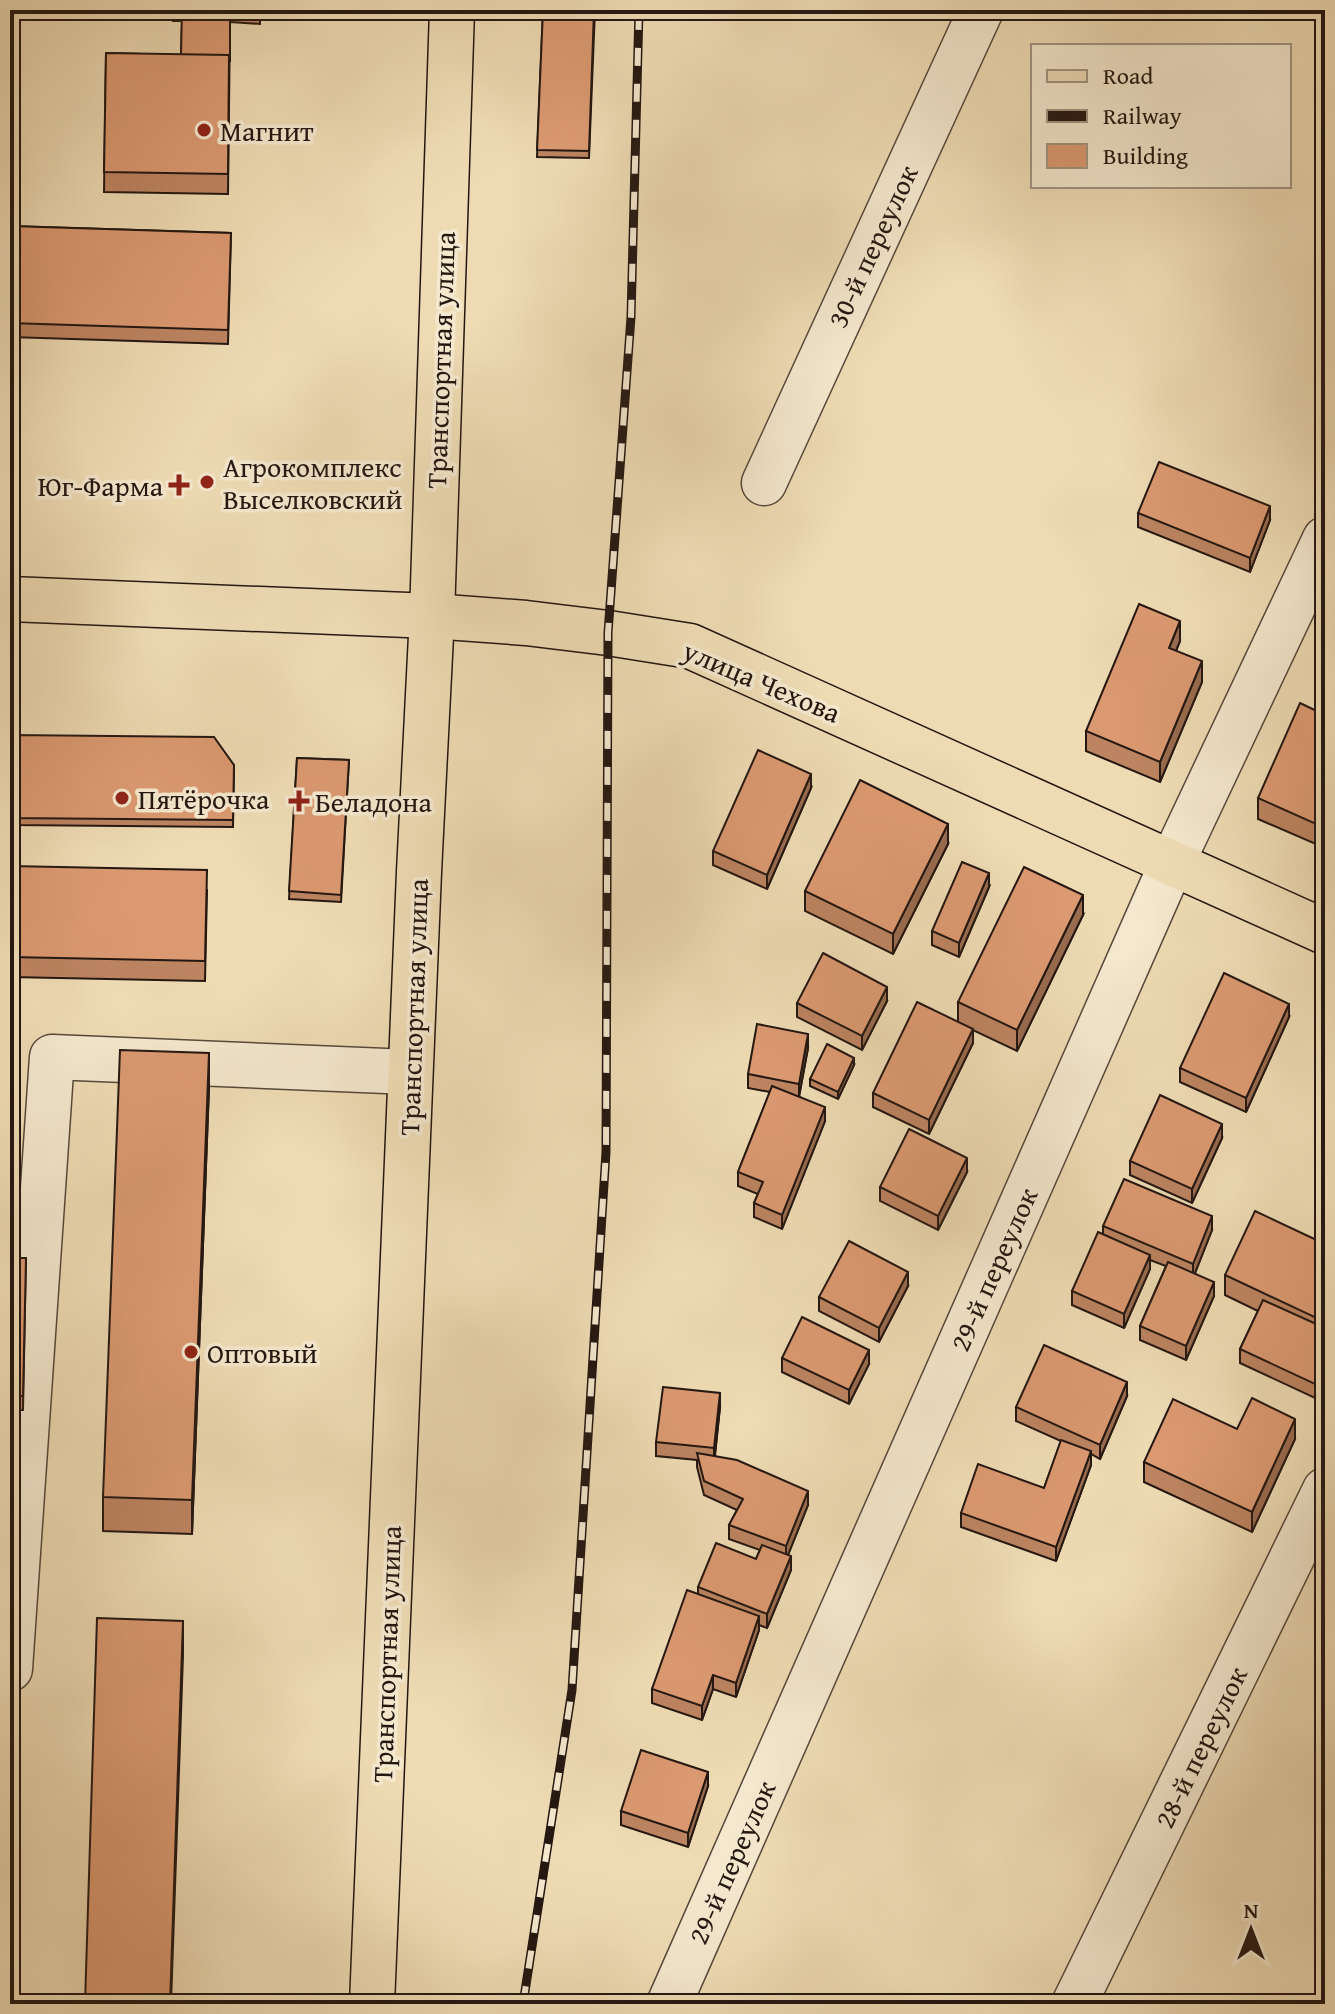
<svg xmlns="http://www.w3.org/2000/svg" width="1335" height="2014" font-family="'Gentium Book Plus',serif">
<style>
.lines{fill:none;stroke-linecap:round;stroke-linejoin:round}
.minor-casing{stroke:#56483a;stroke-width:47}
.major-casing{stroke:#241711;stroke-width:47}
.minor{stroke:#f4e8ce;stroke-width:44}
.major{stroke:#eedbb4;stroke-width:44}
.rail-casing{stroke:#241711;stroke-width:9}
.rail{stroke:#f4e8ce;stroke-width:6;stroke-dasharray:18;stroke-linecap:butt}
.wall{fill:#bc8461;stroke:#241711;stroke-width:2}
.shaded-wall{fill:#996b4f;stroke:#241711;stroke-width:2}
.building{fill:#db9971;stroke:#241711;stroke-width:2}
.poi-dot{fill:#8f2418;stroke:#f4e8ce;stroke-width:3}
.labels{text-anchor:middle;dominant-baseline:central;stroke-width:7;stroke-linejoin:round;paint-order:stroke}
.poi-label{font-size:28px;fill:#241711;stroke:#f4e8ce;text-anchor:start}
.street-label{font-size:28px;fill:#241711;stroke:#f4e8ce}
</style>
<rect width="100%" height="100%" fill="#eedbb4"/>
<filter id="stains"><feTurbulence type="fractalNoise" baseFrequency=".0025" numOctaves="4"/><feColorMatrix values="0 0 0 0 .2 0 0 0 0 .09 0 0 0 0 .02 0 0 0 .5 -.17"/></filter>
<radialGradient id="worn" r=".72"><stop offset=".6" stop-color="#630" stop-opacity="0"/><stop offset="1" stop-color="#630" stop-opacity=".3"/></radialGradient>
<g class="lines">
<g class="minor-casing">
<g id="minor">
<polyline points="764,483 981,10"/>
<polyline points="10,1669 52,1057 410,1072"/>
<polyline points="669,2004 1172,863 1325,539"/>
<polyline points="1074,2004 1325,1490"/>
</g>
</g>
<g class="major-casing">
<g id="major">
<polyline points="10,599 432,616 526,623 608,633 690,646 1325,932"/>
<polyline points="372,2004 419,872 432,616 452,10"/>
</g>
</g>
<use href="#minor" class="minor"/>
<use href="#major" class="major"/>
<g class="rail-casing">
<polyline id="rail" points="523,2004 572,1690 606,1152 608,633 631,317 639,10"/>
</g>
<use href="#rail" class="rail"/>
</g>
<g class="wall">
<polygon points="173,10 260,10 260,24 230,22 228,194 104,192 106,53 181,55 182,21 173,21"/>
<polygon points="543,10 595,10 589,158 537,157"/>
<polygon points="10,226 231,233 228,344 10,337"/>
<polygon points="1138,513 1270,520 1250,572 1138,527"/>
<polygon points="1180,641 1176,651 1202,682 1160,782 1086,751 1086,731"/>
<polygon points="1325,715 1325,848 1258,819 1258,798"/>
<polygon points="10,735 234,765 233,827 10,825"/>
<polygon points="297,758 349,760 341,902 289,899"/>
<polygon points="811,788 767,889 713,865 713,851"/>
<polygon points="948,844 893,954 805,911 805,891"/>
<polygon points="10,866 207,890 205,981 10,977"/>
<polygon points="989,887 959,957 932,945 932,931"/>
<polygon points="1083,915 1017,1051 973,1030 973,1043 929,1134 873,1107 873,1093 958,1022 958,1002"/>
<polygon points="887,1001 862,1050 797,1017 797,1003"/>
<polygon points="1289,1017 1246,1112 1180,1082 1180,1068"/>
<polygon points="808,1048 799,1096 825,1121 782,1229 754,1217 754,1203 758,1194 738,1186 738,1172 770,1092 748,1088 748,1074"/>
<polygon points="854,1065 838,1099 810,1086 810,1079"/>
<polygon points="209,1087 192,1534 103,1531 103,1497"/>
<polygon points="1222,1138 1192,1203 1130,1175 1130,1161"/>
<polygon points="967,1172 938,1230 880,1201 880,1187"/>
<polygon points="1103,1226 1212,1230 1195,1273 1214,1296 1186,1360 1140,1340 1140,1326 1166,1266 1150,1260 1150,1269 1124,1328 1072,1305 1072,1291 1103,1234"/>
<polygon points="1325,1244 1325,1376 1315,1398 1240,1363 1240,1349 1258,1311 1225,1295 1225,1275"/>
<polygon points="10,1258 26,1258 23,1410 10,1410"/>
<polygon points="908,1286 879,1342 819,1311 819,1297"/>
<polygon points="782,1358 869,1364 849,1404 782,1372"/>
<polygon points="1127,1396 1100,1459 1091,1454 1091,1465 1056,1561 961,1527 961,1513 1044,1488 1061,1441 1016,1421 1016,1407"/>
<polygon points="720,1407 715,1456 808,1505 788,1555 791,1570 767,1628 759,1625 759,1630 736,1697 713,1689 702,1720 652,1703 652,1689 698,1594 698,1587 756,1559 760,1550 729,1539 729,1525 737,1510 704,1495 697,1467 697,1460 656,1456 656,1442"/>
<polygon points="1237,1429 1295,1439 1252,1532 1144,1482 1144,1462"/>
<polygon points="708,1786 688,1847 621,1825 621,1811"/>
</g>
<g class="shaded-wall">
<polygon points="1270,506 1270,520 1250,572 1250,558"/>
<polygon points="1180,621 1180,641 1169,668 1169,648"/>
<polygon points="1202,661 1202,682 1160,782 1160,762"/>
<polygon points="811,774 811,788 767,889 767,875"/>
<polygon points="948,824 948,844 893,954 893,934"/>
<polygon points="989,873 989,887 959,957 959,943"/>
<polygon points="1083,895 1083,915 1017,1051 1017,1030"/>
<polygon points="887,987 887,1001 862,1050 862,1036"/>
<polygon points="1289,1004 1289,1017 1246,1112 1246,1098"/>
<polygon points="973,1029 973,1043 929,1134 929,1120"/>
<polygon points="808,1034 808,1048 799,1097 799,1084"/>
<polygon points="209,1053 209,1087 192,1534 192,1500"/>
<polygon points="854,1058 854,1065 838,1099 838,1092"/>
<polygon points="825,1107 825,1121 782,1229 782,1215"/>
<polygon points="1222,1124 1222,1138 1192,1203 1192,1189"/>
<polygon points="967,1158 967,1172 938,1230 938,1216"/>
<polygon points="1212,1216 1212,1230 1193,1278 1193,1264"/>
<polygon points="1150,1255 1150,1269 1124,1328 1124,1314"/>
<polygon points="908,1272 908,1286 879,1342 879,1328"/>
<polygon points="1214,1282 1214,1296 1186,1360 1186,1346"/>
<polygon points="869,1350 869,1364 849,1404 849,1390"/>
<polygon points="1325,1362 1325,1376 1315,1398 1315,1384"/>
<polygon points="1127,1382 1127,1396 1100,1459 1100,1445"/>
<polygon points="720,1393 720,1407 714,1462 714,1448"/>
<polygon points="1295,1419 1295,1439 1252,1532 1252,1512"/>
<polygon points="1091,1451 1091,1465 1056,1561 1056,1547"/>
<polygon points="808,1491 808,1505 786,1560 786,1546"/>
<polygon points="791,1556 791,1570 767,1628 767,1614"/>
<polygon points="759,1616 759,1630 736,1697 736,1683"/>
<polygon points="183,1621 183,1655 171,2004 170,2004"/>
<polygon points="713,1675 713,1689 702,1720 702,1706"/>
<polygon points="708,1772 708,1786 688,1847 688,1833"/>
</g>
<g class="building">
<polygon points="182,10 230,10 230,62 229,55 181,55"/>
<polygon points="543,10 594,10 589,151 537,150"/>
<polygon points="106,53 229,55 228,174 104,172"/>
<polygon points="10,226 231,233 228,330 10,323"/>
<polygon points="1159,462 1270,506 1250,558 1138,513"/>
<polygon points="1139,604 1180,621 1169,648 1202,661 1160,762 1086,731"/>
<polygon points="1300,703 1325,715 1325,828 1258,798"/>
<polygon points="10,735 214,737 234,765 233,820 10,818"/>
<polygon points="758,750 811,774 767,875 713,851"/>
<polygon points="297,758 349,760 341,895 289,891"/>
<polygon points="860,780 948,824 893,934 805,891"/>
<polygon points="962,862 989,873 959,943 932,931"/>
<polygon points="10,866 207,870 205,961 10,957"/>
<polygon points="1024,867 1083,895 1017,1030 958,1002"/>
<polygon points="823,953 887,987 862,1036 797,1003"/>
<polygon points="1224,973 1289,1004 1246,1098 1180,1068"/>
<polygon points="917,1002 973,1029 929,1120 873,1093"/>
<polygon points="757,1024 808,1034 799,1084 748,1074"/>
<polygon points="827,1044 854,1058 838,1092 810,1079"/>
<polygon points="120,1050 209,1053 192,1500 103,1497"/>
<polygon points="772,1086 825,1107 782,1215 754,1203 763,1182 738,1172"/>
<polygon points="1160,1095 1222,1124 1192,1189 1130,1161"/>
<polygon points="909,1129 967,1158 938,1216 880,1187"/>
<polygon points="1124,1179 1212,1216 1193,1264 1103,1226"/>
<polygon points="1255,1211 1325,1244 1325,1322 1225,1275"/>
<polygon points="1098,1232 1150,1255 1124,1314 1072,1291"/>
<polygon points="849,1241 908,1272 879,1328 819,1297"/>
<polygon points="10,1258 26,1258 23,1396 10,1396"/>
<polygon points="1168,1262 1214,1282 1186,1346 1140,1326"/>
<polygon points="1263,1300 1325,1328 1325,1362 1315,1384 1240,1349"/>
<polygon points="802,1317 869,1350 849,1390 782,1358"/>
<polygon points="1044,1345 1127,1382 1100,1445 1016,1407"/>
<polygon points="663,1387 720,1393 714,1448 656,1442"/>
<polygon points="1252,1398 1295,1419 1252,1512 1144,1462 1173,1399 1237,1429"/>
<polygon points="1061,1440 1091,1451 1056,1547 961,1513 978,1464 1044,1488"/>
<polygon points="697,1453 737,1460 808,1491 786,1546 729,1525 743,1499 704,1481"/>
<polygon points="716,1543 756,1559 762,1545 791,1556 767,1614 698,1587"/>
<polygon points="687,1590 759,1616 736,1683 713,1675 702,1706 652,1689"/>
<polygon points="97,1618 183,1621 170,2004 85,2004"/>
<polygon points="641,1750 708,1772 688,1833 621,1811"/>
</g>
<g class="poi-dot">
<circle cx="204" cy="130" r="8"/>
<circle cx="207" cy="482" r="8"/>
<path d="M175 473h8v8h8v8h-8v8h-8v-8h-8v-8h8z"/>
<circle cx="122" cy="798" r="8"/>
<path d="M295 789h8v8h8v8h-8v8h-8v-8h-8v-8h8z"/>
<circle cx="191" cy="1352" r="8"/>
</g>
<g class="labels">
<g class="poi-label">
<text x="220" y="130">Магнит</text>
<text x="223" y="466">Агрокомплекс<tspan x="223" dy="32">Выселковский</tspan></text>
<text x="163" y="485" text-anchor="end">Юг-Фарма</text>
<text x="138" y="798">Пятёрочка</text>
<text x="315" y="801">Беладона</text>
<text x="207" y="1352">Оптовый</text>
</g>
<g class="street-label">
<text transform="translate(872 246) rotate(-65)">30-й переулок</text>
<text transform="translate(440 360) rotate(-88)">Транспортная улица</text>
<text transform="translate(762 681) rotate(23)">улица Чехова</text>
<text transform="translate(413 1007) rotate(-88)">Транспортная улица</text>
<text transform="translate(993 1269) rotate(-66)">29-й переулок</text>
<text transform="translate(386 1654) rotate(-88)">Транспортная улица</text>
<text transform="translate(1200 1747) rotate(-64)">28-й переулок</text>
<text transform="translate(731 1862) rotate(-66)">29-й переулок</text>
</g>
</g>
<rect width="1335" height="2014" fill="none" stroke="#eedbb4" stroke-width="40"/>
<rect x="12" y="12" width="1311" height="1990" fill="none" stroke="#241711" stroke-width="4"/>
<rect x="20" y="20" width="1295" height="1974" fill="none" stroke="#241711" stroke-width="2"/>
<rect x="1031" y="44" width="260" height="144" fill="#f4e8ce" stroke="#a19482" stroke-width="2"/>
<rect x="1047" y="70" width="40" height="12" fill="#eedbb4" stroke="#a19482" stroke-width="2"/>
<text x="1103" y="84" font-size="24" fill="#241711">Road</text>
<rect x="1047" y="110" width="40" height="12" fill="#241711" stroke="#a19482" stroke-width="2"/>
<text x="1103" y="124" font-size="24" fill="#241711">Railway</text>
<rect x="1047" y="144" width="40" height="24" fill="#db9971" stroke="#a19482" stroke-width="2"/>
<text x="1103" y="164" font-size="24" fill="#241711">Building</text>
<g transform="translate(1251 1930)" stroke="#f4e8ce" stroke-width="6" paint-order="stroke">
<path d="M0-6L14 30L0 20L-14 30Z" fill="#241711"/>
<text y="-12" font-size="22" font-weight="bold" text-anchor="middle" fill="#241711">N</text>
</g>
<rect width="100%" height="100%" filter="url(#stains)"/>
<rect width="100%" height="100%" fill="url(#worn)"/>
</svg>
